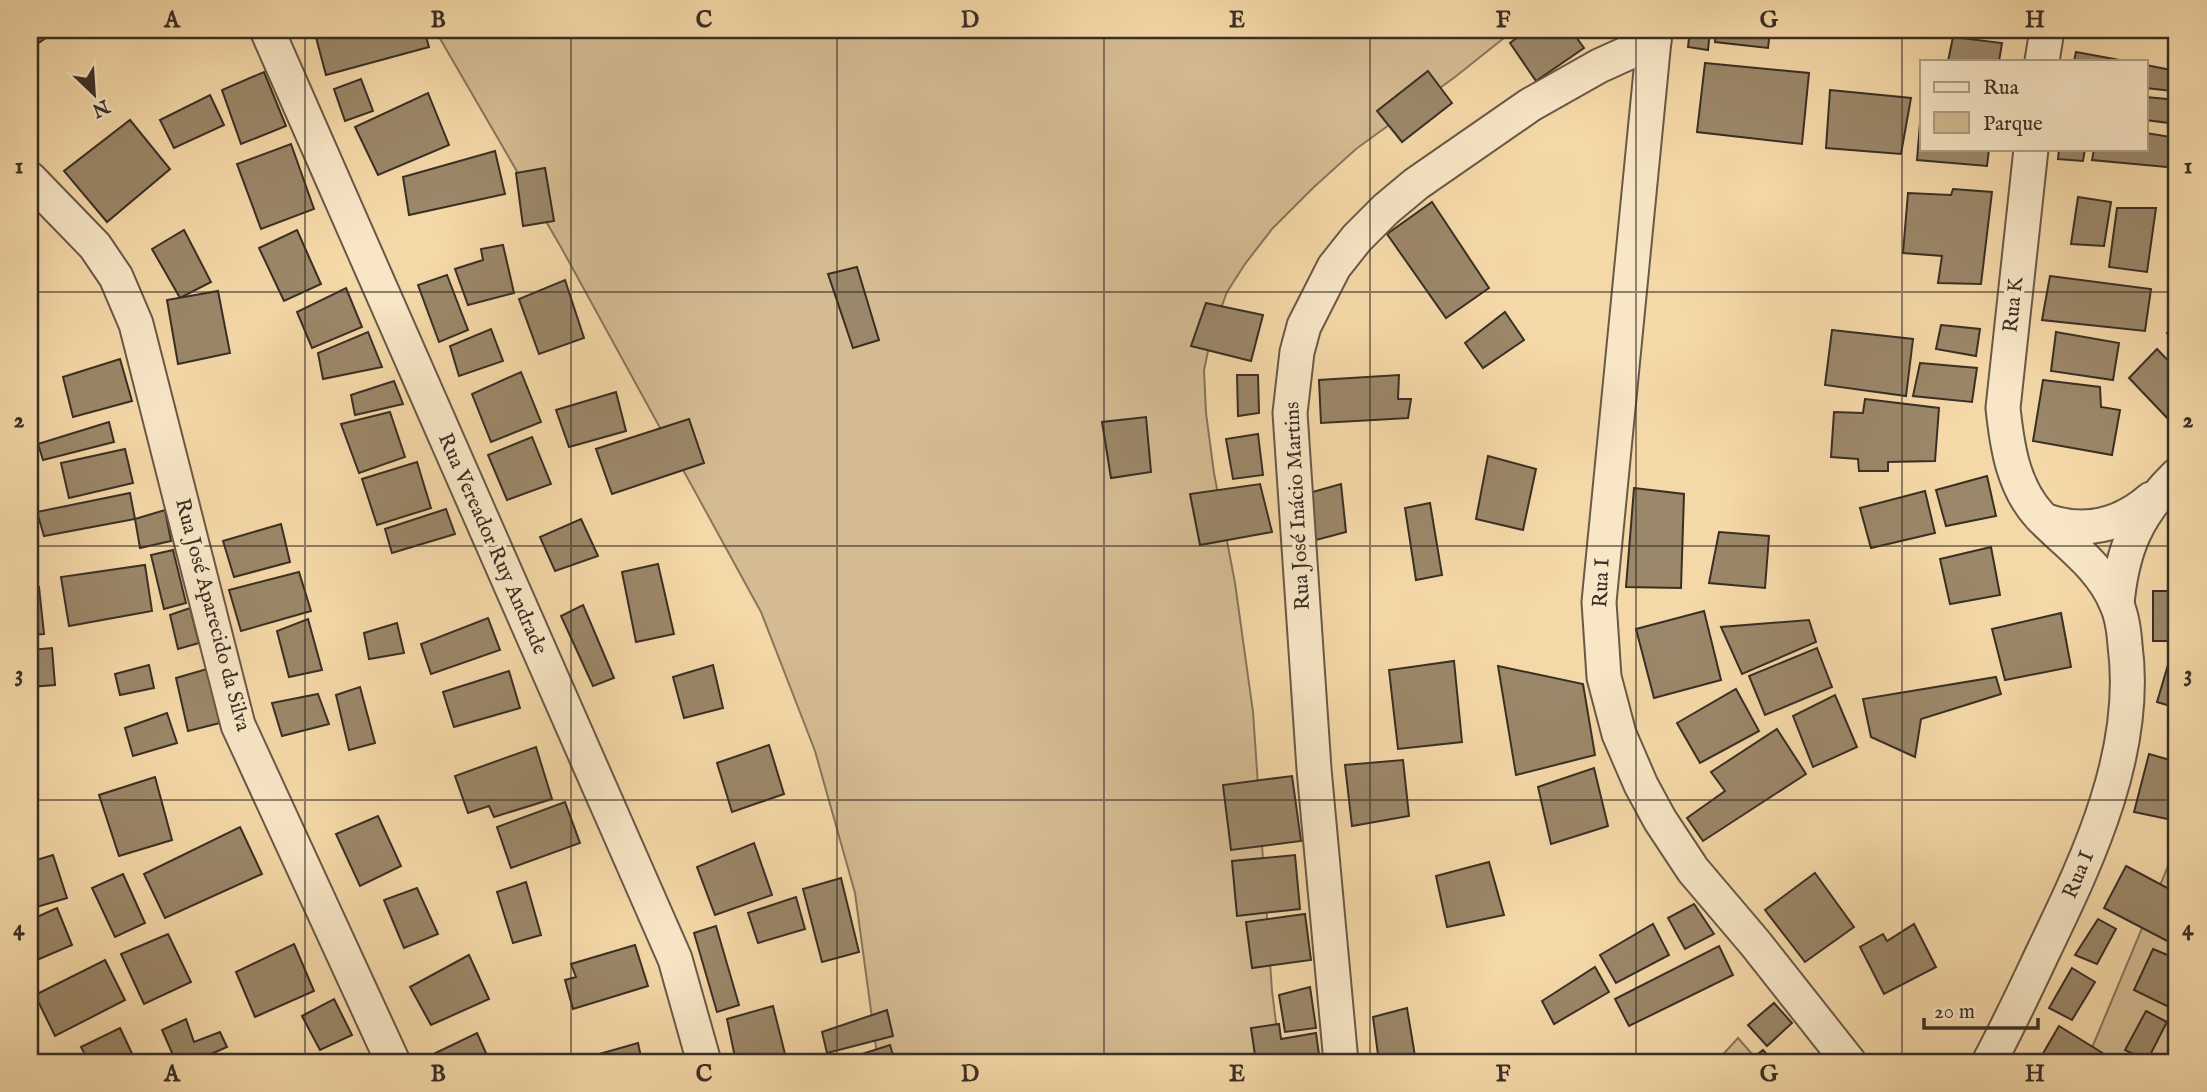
<svg xmlns="http://www.w3.org/2000/svg" width="2207" height="1092" font-family="'IM FELL English',serif">
<style>
.green{fill:#d5bb92;stroke:#87755c;stroke-width:2}
.water{fill:#b59f7b;stroke:#837259;stroke-width:2}
.building{fill:#9b8769;stroke:#392f25;stroke-width:2}
.lines{fill:none;stroke-linecap:round;stroke-linejoin:round}
.street-casing{stroke:#685946;stroke-width:37}
.street{stroke:#f8e6c6;stroke-width:33}
.grid{fill:none;stroke:#392f25;stroke-width:2;stroke-opacity:0.55}
.labels{text-anchor:middle;dominant-baseline:central;stroke-width:7;stroke-linejoin:round;paint-order:stroke}
.street-label{font-size:21px;fill:#392f25;stroke:#f8e6c6}
.neatline{fill:none;stroke:#392f25;stroke-width:2.5}
.grid-label{font-size:23px;text-anchor:middle;font-weight:bold;fill:#392f25}
</style>
<rect width="100%" height="100%" fill="#f5d8a8"/>
<filter id="stains"><feTurbulence type="fractalNoise" baseFrequency=".00286" numOctaves="4"/><feColorMatrix values="0 0 0 0 .2 0 0 0 0 .09 0 0 0 0 .02 0 0 0 .5 -.17"/></filter>
<radialGradient id="worn" r=".72"><stop offset=".6" stop-color="#630" stop-opacity="0"/><stop offset="1" stop-color="#630" stop-opacity=".3"/></radialGradient>
<g class="green">
<polygon points="435,30 1514,30 1455,77 1356,149 1314,187 1272,229 1245,264 1227,292 1212,333 1204,370 1206,413 1214,473 1235,583 1253,712 1272,991 1281,1062 878,1062 855,893 815,751 761,612 562,249"/>
<polygon points="2177,844 2177,1062 2086,1062 2174,852"/>
<polygon points="1738,1038 1759,1062 1716,1062"/>
</g>
<polygon class="water" points="2169,30 2177,30 2177,70 2168,54"/>
<g class="building">
<polygon points="30,30 41,30 47,37 30,49"/>
<polygon points="314,30 424,30 429,47 326,75"/>
<polygon points="1527,30 1571,30 1584,48 1536,81 1510,43"/>
<polygon points="1690,30 1710,30 1708,50 1688,47"/>
<polygon points="1716,30 1770,30 1768,48 1715,42"/>
<polygon points="1953,37 2002,43 1999,61 1948,61"/>
<polygon points="2076,52 2125,61 2074,61"/>
<polygon points="1705,63 1809,73 1802,144 1697,132"/>
<polygon points="2146,65 2176,71 2172,91 2146,88"/>
<polygon points="1428,71 1452,103 1402,142 1377,111"/>
<polygon points="264,72 286,126 241,144 222,90"/>
<polygon points="361,79 373,111 345,121 334,89"/>
<polygon points="1830,90 1911,98 1901,154 1826,148"/>
<polygon points="428,93 449,145 378,175 355,127"/>
<polygon points="210,95 224,125 174,148 160,120"/>
<polygon points="2146,97 2177,100 2177,124 2146,120"/>
<polygon points="1921,111 1922,149 1989,149 1987,166 1917,160"/>
<polygon points="130,120 170,169 107,222 64,171"/>
<polygon points="2146,133 2177,138 2177,168 2092,160 2094,149 2146,149"/>
<polygon points="291,144 314,209 261,229 237,164"/>
<polygon points="2059,149 2085,149 2083,161 2058,159"/>
<polygon points="495,151 505,194 409,215 403,177"/>
<polygon points="545,168 554,221 523,226 516,173"/>
<polygon points="1953,189 1992,192 1981,284 1938,283 1942,256 1903,253 1908,193 1951,195"/>
<polygon points="2078,197 2111,202 2104,246 2071,244"/>
<polygon points="1432,202 1489,288 1446,318 1387,234"/>
<polygon points="2117,208 2156,208 2147,272 2109,267"/>
<polygon points="184,230 211,282 180,298 152,249"/>
<polygon points="297,230 321,284 284,301 259,248"/>
<polygon points="503,245 514,293 468,305 455,269 483,260 481,249"/>
<polygon points="857,267 879,340 853,348 828,274"/>
<polygon points="447,275 468,330 439,342 418,285"/>
<polygon points="2050,276 2151,289 2145,331 2042,320"/>
<polygon points="565,280 584,338 539,354 519,299"/>
<polygon points="346,288 362,327 312,348 297,312"/>
<polygon points="218,291 230,353 178,364 167,300"/>
<polygon points="1206,303 1263,315 1251,361 1191,346"/>
<polygon points="1505,312 1524,340 1483,368 1465,343"/>
<polygon points="1941,325 1980,329 1976,356 1936,349"/>
<polygon points="2177,326 2177,349 2167,333"/>
<polygon points="491,329 503,361 459,376 450,346"/>
<polygon points="1832,330 1913,339 1906,396 1825,385"/>
<polygon points="368,332 382,367 323,379 318,353"/>
<polygon points="2056,332 2119,343 2113,380 2051,371"/>
<polygon points="2157,349 2177,370 2177,416 2171,422 2129,378"/>
<polygon points="120,359 132,401 73,417 63,377"/>
<polygon points="1920,363 1977,368 1972,402 1913,396"/>
<polygon points="521,372 541,422 491,442 472,394"/>
<polygon points="1237,375 1258,375 1259,413 1238,416"/>
<polygon points="1399,375 1398,399 1411,399 1408,418 1321,423 1319,380"/>
<polygon points="2043,380 2100,387 2101,407 2120,410 2112,455 2033,441"/>
<polygon points="394,381 403,404 355,415 351,395"/>
<polygon points="616,392 626,431 569,447 556,410"/>
<polygon points="1865,399 1939,408 1935,461 1888,462 1888,471 1859,471 1858,459 1831,457 1834,412 1863,413"/>
<polygon points="390,412 405,457 359,473 341,424"/>
<polygon points="1146,417 1151,472 1111,478 1102,422"/>
<polygon points="689,419 704,463 612,494 596,449"/>
<polygon points="109,422 114,442 43,460 38,444"/>
<polygon points="1258,434 1263,475 1233,479 1226,439"/>
<polygon points="532,437 551,484 507,500 488,455"/>
<polygon points="125,449 133,483 69,498 61,463"/>
<polygon points="1488,456 1536,469 1523,530 1476,519"/>
<polygon points="417,462 431,508 377,525 362,479"/>
<polygon points="1987,476 1996,516 1946,526 1936,490"/>
<polygon points="1260,484 1272,532 1200,545 1190,494"/>
<polygon points="1341,484 1346,532 1316,540 1309,493"/>
<polygon points="1634,488 1684,494 1681,588 1626,587"/>
<polygon points="1925,491 1935,533 1871,548 1860,508"/>
<polygon points="130,493 135,519 44,536 37,512"/>
<polygon points="1430,503 1442,575 1416,580 1405,508"/>
<polygon points="446,509 455,534 392,553 385,529"/>
<polygon points="165,510 171,541 140,548 135,519"/>
<polygon points="581,519 598,556 555,571 540,537"/>
<polygon points="281,524 290,562 234,577 223,541"/>
<polygon points="1719,532 1769,536 1765,588 1709,583"/>
<polygon points="30,539 32,539 35,578 30,579"/>
<polygon points="1991,547 2000,595 1950,604 1940,559"/>
<polygon points="173,550 186,603 164,609 151,555"/>
<polygon points="658,564 674,634 636,642 622,572"/>
<polygon points="145,565 152,611 69,626 61,577"/>
<polygon points="299,572 311,611 241,631 229,590"/>
<polygon points="39,587 44,634 30,635 30,588"/>
<rect x="2153" y="591" width="24" height="50"/>
<polygon points="583,605 614,678 593,686 561,616"/>
<polygon points="190,608 199,643 178,649 170,615"/>
<polygon points="1704,611 1721,680 1654,698 1636,629"/>
<polygon points="2061,613 2071,667 2005,680 1992,629"/>
<polygon points="488,618 500,650 431,674 421,644"/>
<polygon points="308,619 322,670 289,677 277,631"/>
<polygon points="1809,620 1816,642 1742,674 1721,627"/>
<polygon points="397,623 404,653 369,659 364,633"/>
<polygon points="52,648 55,685 30,687 30,650"/>
<polygon points="1817,648 1832,687 1765,715 1749,676"/>
<polygon points="2173,648 2177,649 2177,708 2157,702"/>
<polygon points="1454,661 1462,742 1398,749 1389,670"/>
<polygon points="149,665 154,688 120,695 115,674"/>
<polygon points="713,665 723,708 684,718 673,677"/>
<polygon points="1498,666 1583,684 1595,755 1516,775"/>
<polygon points="207,669 220,723 188,731 176,678"/>
<polygon points="509,671 520,708 454,727 443,692"/>
<polygon points="1996,677 2001,694 1921,719 1915,757 1871,737 1863,699"/>
<polygon points="360,687 375,743 349,750 336,695"/>
<polygon points="1736,689 1759,731 1700,763 1677,723"/>
<polygon points="318,694 329,724 282,736 272,703"/>
<polygon points="1835,695 1857,747 1813,767 1793,716"/>
<polygon points="167,713 177,743 133,756 125,728"/>
<polygon points="1777,729 1806,774 1703,841 1687,818 1725,791 1711,772"/>
<polygon points="769,745 784,794 732,812 717,763"/>
<polygon points="536,747 552,799 494,817 489,806 468,813 455,776"/>
<polygon points="2149,754 2177,762 2177,821 2134,812"/>
<polygon points="1403,760 1409,816 1352,826 1345,765"/>
<polygon points="1594,768 1608,826 1551,844 1538,787"/>
<polygon points="1292,776 1301,841 1231,850 1223,785"/>
<polygon points="155,777 172,840 119,856 99,795"/>
<polygon points="565,802 580,843 511,868 497,827"/>
<polygon points="378,816 401,866 360,886 336,834"/>
<polygon points="240,827 262,874 165,918 144,874"/>
<polygon points="754,843 772,895 715,915 697,867"/>
<polygon points="53,855 67,898 30,909 30,862"/>
<polygon points="1295,855 1300,909 1237,916 1232,861"/>
<polygon points="1489,862 1504,915 1447,927 1436,876"/>
<polygon points="2126,866 2177,893 2177,946 2104,908"/>
<polygon points="1815,873 1854,927 1805,962 1765,910"/>
<polygon points="123,874 145,923 115,937 92,888"/>
<polygon points="841,878 859,952 822,962 803,889"/>
<polygon points="526,882 541,935 513,943 497,892"/>
<polygon points="417,888 438,934 404,948 384,900"/>
<polygon points="796,897 805,929 758,943 748,913"/>
<polygon points="1694,904 1714,934 1685,949 1668,918"/>
<polygon points="57,908 72,945 30,963 30,920"/>
<polygon points="1305,914 1311,960 1252,968 1246,922"/>
<polygon points="2098,919 2116,929 2097,964 2075,955"/>
<polygon points="1653,924 1669,955 1616,983 1600,955"/>
<polygon points="1914,924 1936,967 1884,994 1860,947 1883,934 1887,941"/>
<polygon points="716,926 739,1005 717,1012 694,933"/>
<polygon points="168,934 191,982 144,1004 121,954"/>
<polygon points="294,944 314,991 255,1017 236,972"/>
<polygon points="635,945 648,986 573,1009 565,980 576,977 571,964"/>
<polygon points="1719,946 1733,975 1629,1026 1615,999"/>
<polygon points="2153,949 2177,959 2177,1011 2134,990"/>
<polygon points="469,955 489,999 431,1025 410,987"/>
<polygon points="105,960 125,1000 55,1036 35,995"/>
<polygon points="1595,967 1609,992 1554,1024 1542,1001"/>
<polygon points="2072,968 2095,982 2072,1020 2049,1008"/>
<polygon points="1310,987 1316,1028 1285,1032 1279,995"/>
<polygon points="334,999 352,1035 320,1050 302,1016"/>
<polygon points="1774,1003 1792,1023 1767,1046 1748,1025"/>
<polygon points="773,1006 787,1062 736,1062 727,1019"/>
<polygon points="1407,1008 1416,1062 1379,1062 1373,1017"/>
<polygon points="887,1010 893,1036 827,1053 822,1032"/>
<polygon points="2146,1011 2167,1022 2147,1061 2125,1050"/>
<polygon points="186,1019 194,1042 220,1032 227,1047 193,1062 176,1062 162,1030"/>
<polygon points="1279,1024 1281,1039 1316,1033 1320,1062 1256,1062 1251,1028"/>
<polygon points="2059,1026 2109,1057 2106,1062 2038,1062"/>
<polygon points="120,1028 136,1062 89,1062 81,1047"/>
<polygon points="477,1033 490,1062 427,1062 425,1058"/>
<polygon points="30,1041 40,1062 30,1062"/>
<polygon points="638,1043 642,1062 571,1062"/>
<polygon points="890,1045 895,1062 861,1062 859,1055"/>
<polygon points="1763,1050 1773,1062 1748,1062"/>
</g>
<g class="lines">
<g class="street-casing">
<g id="street">
<polyline points="267,30 675,959 704,1062"/>
<polyline points="1655,30 1599,602 1604,677 1619,734 1641,785 1660,820 1693,870 1755,943 1849,1062"/>
<polyline points="2042,61 2047,30"/>
<polyline points="30,179 95,246 116,277 136,324 238,725 393,1062"/>
<path d="M2047 521C2085 534 2121 525 2151 499"/>
<path d="M2117 604C2122 549 2137 514 2177 475"/>
<polyline points="1341,1062 1314,769 1290,413 1297,352 1304,326 1334,267 1357,238 1386,209 1416,184 1530,105 1599,66 1654,41"/>
<path d="M1989 1062C2009 1025 2027 986 2045 948 2090 855 2139 750 2125 645 2124 631 2122 615 2116 603 2101 566 2067 544 2040 516 2013 487 2007 446 2003 408L2031 149"/>
</g>
</g>
<use href="#street" class="street"/>
</g>
<path class="grid" d="M305 30V1062M571 30V1062M837 30V1062M1104 30V1062M1370 30V1062M1636 30V1062M1902 30V1062M30 292H2177M30 546H2177M30 800H2177"/>
<g class="labels">
<g class="street-label">
<text transform="translate(2014 305) rotate(-84)">Rua K</text>
<text transform="translate(1298 506) rotate(-93)">Rua José Inácio Martins</text>
<text transform="translate(492 544) rotate(66)">Rua Vereador Ruy Andrade</text>
<text transform="translate(1602 583) rotate(-87)">Rua I</text>
<text transform="translate(212 615) rotate(75)">Rua José Aparecido da Silva</text>
<text transform="translate(2079 875) rotate(-67)">Rua I</text>
</g>
</g>
<rect width="2207" height="1092" fill="none" stroke="#f5d8a8" stroke-width="77"/>
<rect x="1920" y="60" width="228" height="91" fill="#f8e6c6" stroke="#ac9d86" stroke-width="2"/>
<rect x="1934" y="82" width="35" height="10" fill="#f8e6c6" stroke="#ac9d86" stroke-width="2"/>
<text x="1983" y="94" font-size="21" fill="#392f25">Rua</text>
<rect x="1934" y="112" width="35" height="21" fill="#d5bb92" stroke="#ac9d86" stroke-width="2"/>
<text x="1983" y="130" font-size="21" fill="#392f25">Parque</text>
<g transform="translate(94 94) rotate(155)" stroke="#f8e6c6" stroke-width="5" paint-order="stroke">
<path d="M0-5L12 26L0 18L-12 26Z" fill="#392f25"/>
<text y="-10" font-size="19" font-weight="bold" text-anchor="middle" fill="#392f25">N</text>
</g>
<path d="M1924 1018v10h114v-10" fill="none" stroke="#392f25" stroke-width="3.5"/>
<text x="1934" y="1018" font-size="21" fill="#392f25" stroke="#f8e6c6" stroke-width="5" paint-order="stroke">20 m</text>
<rect x="38" y="38" width="2130" height="1016" class="neatline"/>
<g class="grid-label">
<text x="172" y="27">A</text>
<text x="438" y="27">B</text>
<text x="704" y="27">C</text>
<text x="970" y="27">D</text>
<text x="1237" y="27">E</text>
<text x="1503" y="27">F</text>
<text x="1769" y="27">G</text>
<text x="2035" y="27">H</text>
<text x="19" y="173">1</text>
<text x="2188" y="173">1</text>
<text x="19" y="427">2</text>
<text x="2188" y="427">2</text>
<text x="19" y="681">3</text>
<text x="2188" y="681">3</text>
<text x="19" y="935">4</text>
<text x="2188" y="935">4</text>
<text x="172" y="1081">A</text>
<text x="438" y="1081">B</text>
<text x="704" y="1081">C</text>
<text x="970" y="1081">D</text>
<text x="1237" y="1081">E</text>
<text x="1503" y="1081">F</text>
<text x="1769" y="1081">G</text>
<text x="2035" y="1081">H</text>
</g>
<rect width="100%" height="100%" filter="url(#stains)"/>
<rect width="100%" height="100%" fill="url(#worn)"/>
</svg>
